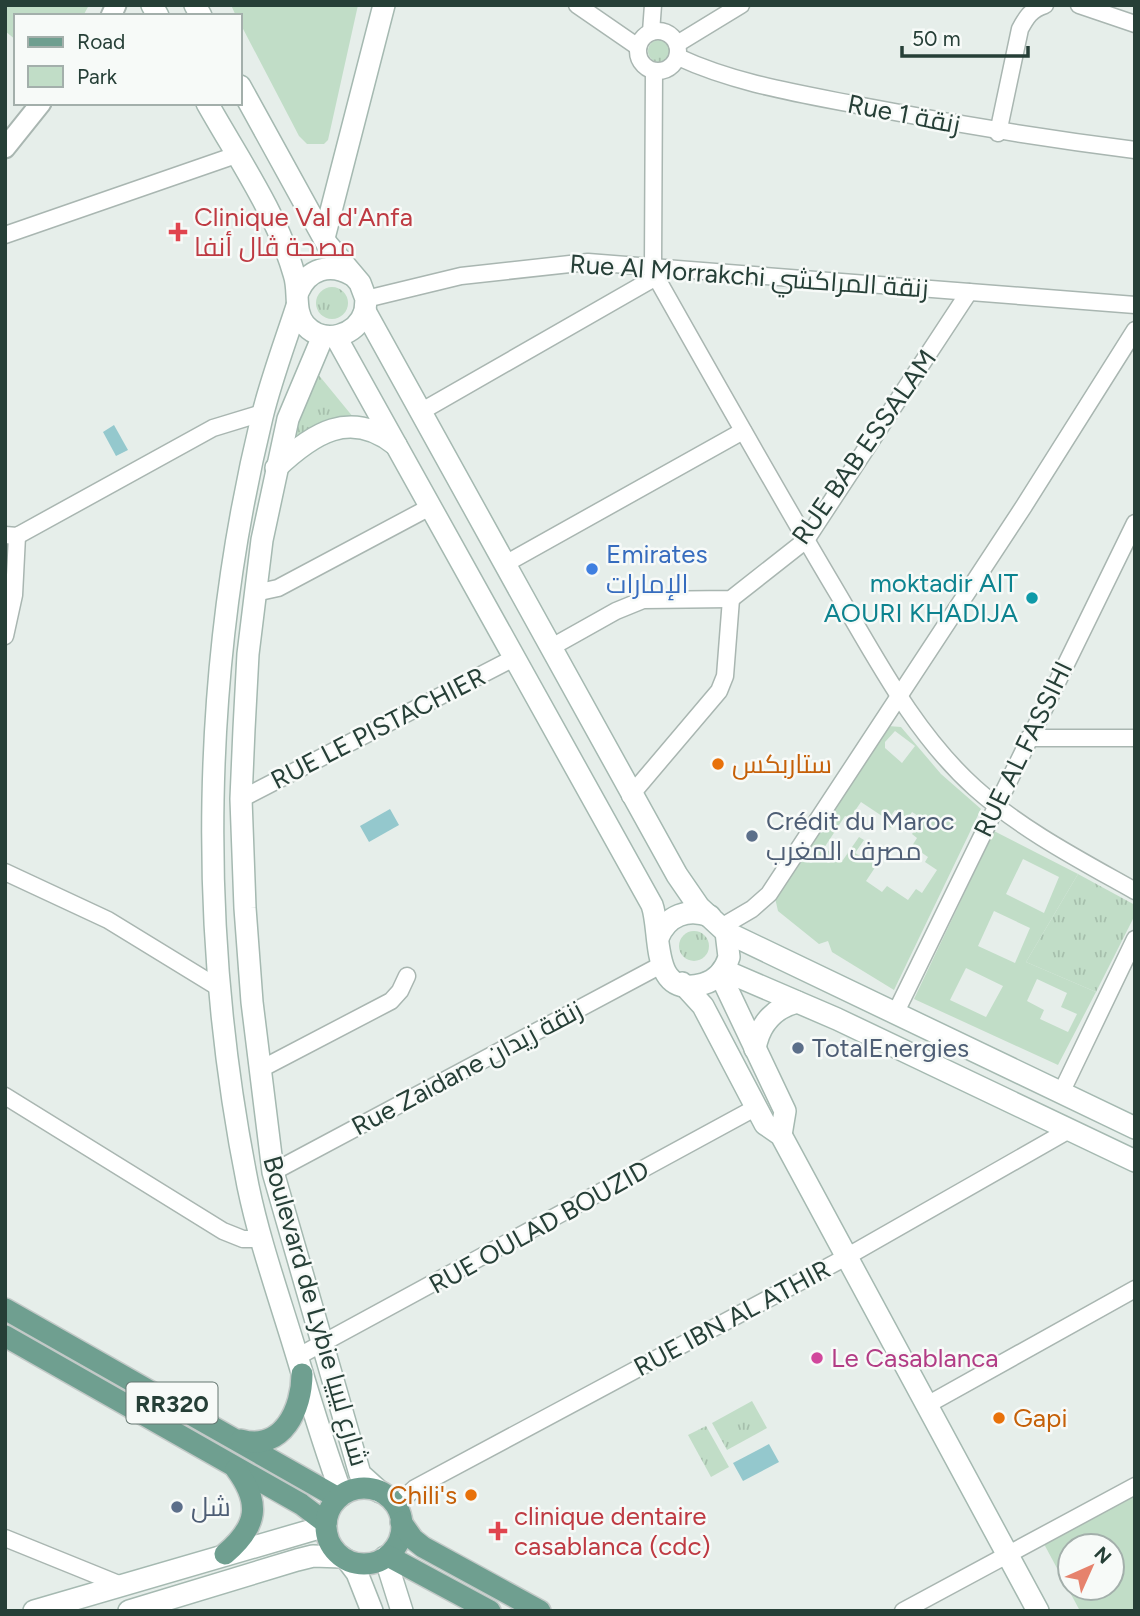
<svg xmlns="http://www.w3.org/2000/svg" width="1140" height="1616" font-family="Figtree,Cairo,sans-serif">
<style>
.grass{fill:url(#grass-tufts)}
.green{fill:#c1ddc7;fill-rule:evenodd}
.water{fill:#94c8cd}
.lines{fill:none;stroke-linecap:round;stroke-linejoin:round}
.minor-casing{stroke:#a9b6b1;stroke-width:19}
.tertiary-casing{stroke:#a9b6b1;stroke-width:23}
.secondary-casing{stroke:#a5b9b1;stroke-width:24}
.primary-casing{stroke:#c2c9c7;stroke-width:24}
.minor{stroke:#fff;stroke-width:16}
.tertiary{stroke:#fff;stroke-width:19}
.secondary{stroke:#fff;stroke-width:21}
.primary{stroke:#6f9f90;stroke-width:21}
.health-dot{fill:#e0444e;stroke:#f7faf8;stroke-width:2.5}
.shop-dot{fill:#3f7fe0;stroke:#f7faf8;stroke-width:2.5}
.culture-dot{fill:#0f9aa8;stroke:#f7faf8;stroke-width:2.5}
.food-dot{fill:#e8710a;stroke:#f7faf8;stroke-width:2.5}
.service-dot{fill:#5c6f8a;stroke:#f7faf8;stroke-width:2.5}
.hotel-dot{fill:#d1479c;stroke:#f7faf8;stroke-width:2.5}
.labels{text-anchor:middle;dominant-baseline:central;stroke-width:5;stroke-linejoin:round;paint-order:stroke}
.shield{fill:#f7faf8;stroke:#657771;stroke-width:2}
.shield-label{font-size:24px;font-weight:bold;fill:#263f37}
.street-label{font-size:26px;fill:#263f37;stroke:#f7faf8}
.health-label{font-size:26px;fill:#be3a42;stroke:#f7faf8;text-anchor:start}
.shop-label{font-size:26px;fill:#366cbe;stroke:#f7faf8;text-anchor:start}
.culture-label{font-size:26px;fill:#0d838f;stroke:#f7faf8;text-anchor:end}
.food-label{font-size:26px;fill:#c56008;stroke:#f7faf8;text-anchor:start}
.service-label{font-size:26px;fill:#4e5e75;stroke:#f7faf8;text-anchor:start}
.hotel-label{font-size:26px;fill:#b23c85;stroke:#f7faf8;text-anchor:start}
</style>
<defs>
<pattern id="grass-tufts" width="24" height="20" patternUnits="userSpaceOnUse" patternTransform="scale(1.75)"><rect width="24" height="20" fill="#c1ddc7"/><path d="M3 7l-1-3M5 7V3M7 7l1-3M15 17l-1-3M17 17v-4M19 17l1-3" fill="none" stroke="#a6bfac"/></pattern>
</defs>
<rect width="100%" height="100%" fill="#e6eeea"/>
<g class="grass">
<circle cx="659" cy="51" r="11"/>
<circle cx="332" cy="303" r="16"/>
<polygon points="317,373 358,423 330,421 295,436 293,434"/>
<polygon points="1078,874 1135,905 1135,915 1096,992 1026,962"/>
<circle cx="694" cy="946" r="15"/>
<polygon points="752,1401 767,1428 727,1450 712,1423"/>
<polygon points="706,1426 729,1467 711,1477 688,1435"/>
</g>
<g class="green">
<polygon points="5,5 89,5 83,16 16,16 16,40 5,31"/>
<polygon points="231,5 358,5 328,140 324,144 307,144 299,136 240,23 240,16 236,16"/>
<path d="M888 726 901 727 941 774 981 809 894 990 832 952 828 941 819 944 778 911 775 898ZM895 731 915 746 902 763 885 748V742ZM861 802 885 818 883 823 891 828 896 822 890 817 895 810 908 818 912 812 923 819 912 834 917 838 912 846 928 857 925 862 937 870 922 893 916 889 908 900 887 886 882 892 866 881 878 863 872 859 870 862 855 853 864 840 859 837 843 860 824 848 845 816 850 818Z"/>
<path d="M994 831 1078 874 1026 962 1096 992 1058 1065 914 999ZM1023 859 1059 877 1044 913 1006 894ZM994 911 1030 928 1015 963 978 946ZM966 968 1003 986 986 1017 950 1000ZM1037 979 1067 993 1061 1007 1077 1014 1068 1032 1040 1019 1044 1010 1027 1001Z"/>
<path d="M1135 1495V1611H1080L1044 1544ZM1070 1546H1112V1588H1070Z"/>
</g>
<g class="water">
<polygon points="114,425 128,450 116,456 103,432"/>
<polygon points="390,809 399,825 369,842 360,826"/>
<polygon points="769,1444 779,1462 743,1481 733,1463"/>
</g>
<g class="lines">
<g class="minor-casing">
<g id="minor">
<polyline points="577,5 638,47"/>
<polyline points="1079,5 1135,24"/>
<circle cx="658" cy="51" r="20"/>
<polyline points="651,32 653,5"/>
<polyline points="677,44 741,5"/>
<path d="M678 57C734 83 796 93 857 105 949 123 1041 138 1135 150"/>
<path d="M654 71 653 267 656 277C716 383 776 490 838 594 878 662 916 735 975 788 1022 830 1080 860 1135 891"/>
<path d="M998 133 1020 29C1026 18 1031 9 1045 5"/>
<polyline points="5,235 236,155"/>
<polyline points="366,299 461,276 588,262 1135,305"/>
<polyline points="422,411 656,277"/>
<polyline points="5,535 17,536 213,428 262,413"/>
<polyline points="505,564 743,431"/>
<polyline points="255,593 278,588 432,506"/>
<polyline points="5,636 14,595 17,536"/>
<polyline points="550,648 616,611 643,600 731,599 806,540 969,292"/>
<polyline points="1029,738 1135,738"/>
<polyline points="630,796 719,691 725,676 731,599"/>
<polyline points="241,799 514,658"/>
<polyline points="5,872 108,920 219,988"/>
<polyline points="723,926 752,909 769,894 1024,506 1135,330"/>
<polyline points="895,1014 1135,523"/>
<polyline points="259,1070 391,1001 400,991 407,976"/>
<polyline points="1061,1093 1135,939"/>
<polyline points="5,1096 223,1231 243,1239 260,1239"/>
<polyline points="273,1172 661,965"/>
<polyline points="297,1357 755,1108"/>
<polyline points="927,1405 1135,1289"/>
<polyline points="395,1506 415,1488 848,1256 1069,1130"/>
<polyline points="5,1538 121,1585"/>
<polyline points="903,1611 1135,1486"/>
</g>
</g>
<g class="tertiary-casing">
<g id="tertiary">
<polyline points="111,16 116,5"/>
<polyline points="5,148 41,103"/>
</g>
</g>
<g class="secondary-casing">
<g id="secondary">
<polyline points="152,5 158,16"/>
<polyline points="195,5 201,16"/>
<path d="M207 103C238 158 277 214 294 274 300 291 293 311 305 325 324 346 357 336 365 311L366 299 360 283 327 244 240 86"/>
<polyline points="324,238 384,5"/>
<path d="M298 292C308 269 330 262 352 275"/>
<path d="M297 306C285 343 271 380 262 417 201 668 197 932 248 1186 260 1244 280 1299 297 1356 311 1403 325 1450 342 1495"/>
<polyline points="323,336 288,419 262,540 248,654 244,729 241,799 245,908 252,1002 273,1172 360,1474 380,1492"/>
<path d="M336 337 652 905C662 932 649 999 703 984 717 980 725 970 729 957L726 932 699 907 677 875 365 311"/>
<path d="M276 468C312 434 350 408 396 445"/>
<polyline points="726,932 1135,1128"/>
<path d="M658 938C667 915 688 908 710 916"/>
<polyline points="723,970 837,1019 1135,1161"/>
<polyline points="720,974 785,1111 781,1135"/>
<polyline points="682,983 703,1006 765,1124 781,1135 1038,1611"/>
<path d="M755 1049C759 1025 774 1008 797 1002"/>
<polyline points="385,1557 402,1611"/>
<polyline points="348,1561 357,1573 372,1611"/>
<polyline points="34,1611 326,1526"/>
<polyline points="129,1611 297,1560 313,1556 342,1557"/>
</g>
</g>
<g class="primary-casing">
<g id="primary">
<polyline points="5,1309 338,1498"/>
<polyline points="5,1336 301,1504 326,1523"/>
<path d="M241 1440C283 1452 302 1408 302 1374"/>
<circle cx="364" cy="1526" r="38"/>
<polyline points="401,1522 413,1539 423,1547 540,1611"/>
<path d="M225 1554C258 1526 261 1503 236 1469"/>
<polyline points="388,1556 490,1611"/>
</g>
</g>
<use href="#minor" class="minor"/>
<use href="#tertiary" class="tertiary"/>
<use href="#secondary" class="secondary"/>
<use href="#primary" class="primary"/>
</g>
<g class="health-dot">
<path d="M174.5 221.5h7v7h7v7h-7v7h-7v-7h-7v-7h7z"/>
<path d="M494.5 1520.5h7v7h7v7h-7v7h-7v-7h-7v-7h7z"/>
</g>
<circle class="shop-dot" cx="592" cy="569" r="7"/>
<circle class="culture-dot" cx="1032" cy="598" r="7"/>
<g class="food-dot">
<circle cx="718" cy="764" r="7"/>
<circle cx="999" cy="1418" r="7"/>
<circle cx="471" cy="1495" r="7"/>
</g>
<g class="service-dot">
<circle cx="752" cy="836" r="7"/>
<circle cx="798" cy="1048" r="7"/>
<circle cx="177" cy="1507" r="7"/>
</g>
<circle class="hotel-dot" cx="817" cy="1358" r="7"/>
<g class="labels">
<rect class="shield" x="126.5" y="1382.5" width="91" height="41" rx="5"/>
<g class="shield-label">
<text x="172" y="1403">RR320</text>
</g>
<g class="street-label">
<text transform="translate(904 114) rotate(11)">Rue 1 زنقة</text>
<text transform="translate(749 276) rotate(4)">Rue Al Morrakchi زنقة المراكشي</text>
<text transform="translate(864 447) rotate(-55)">RUE BAB ESSALAM</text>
<text transform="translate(378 728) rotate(-27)">RUE LE PISTACHIER</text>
<text transform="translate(1023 749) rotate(-64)">RUE AL FASSIHI</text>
<text transform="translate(467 1068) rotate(-28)">Rue Zaidane زنقة زيدان</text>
<text transform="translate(539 1227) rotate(-29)">RUE OULAD BOUZID</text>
<text transform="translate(316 1311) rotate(74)">Boulevard de Lybie شارع ليبيا</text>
<text transform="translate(732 1318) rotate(-28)">RUE IBN AL ATHIR</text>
</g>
<g class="health-label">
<text x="194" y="217">Clinique Val d'Anfa<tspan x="194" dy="30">مصحة ڤال أنفا</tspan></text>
<text x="514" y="1516">clinique dentaire<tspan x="514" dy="30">casablanca (cdc)</tspan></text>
</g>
<g class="shop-label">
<text x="606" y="554">Emirates<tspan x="606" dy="30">الإمارات</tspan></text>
</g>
<g class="culture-label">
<text x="1018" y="583">moktadir AIT<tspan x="1018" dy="30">AOURI KHADIJA</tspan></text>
</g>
<g class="food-label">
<text x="732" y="764">ستاربكس</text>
<text x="1013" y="1418">Gapi</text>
<text x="457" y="1495" text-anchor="end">Chili's</text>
</g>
<g class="service-label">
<text x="766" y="821">Crédit du Maroc<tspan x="766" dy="30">مصرف المغرب</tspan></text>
<text x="812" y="1048">TotalEnergies</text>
<text x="191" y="1507">شل</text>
</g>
<g class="hotel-label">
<text x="831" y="1358">Le Casablanca</text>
</g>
</g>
<rect width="1140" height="1616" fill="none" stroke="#263f37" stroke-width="14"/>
<rect x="14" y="14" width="228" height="91" fill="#f7faf8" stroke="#a3afab" stroke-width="2"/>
<rect x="28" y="37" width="35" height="10" fill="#6f9f90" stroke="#a3afab" stroke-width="2"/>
<text x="77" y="49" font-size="21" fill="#263f37">Road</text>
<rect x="28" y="66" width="35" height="21" fill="#c1ddc7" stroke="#a3afab" stroke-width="2"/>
<text x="77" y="84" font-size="21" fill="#263f37">Park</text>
<g transform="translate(1091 1567) rotate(45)"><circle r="33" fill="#f7faf8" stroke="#a3afab" stroke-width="2"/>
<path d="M0-5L12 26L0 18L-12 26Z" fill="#e6826c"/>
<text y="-10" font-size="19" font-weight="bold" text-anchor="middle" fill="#263f37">N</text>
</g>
<path d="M902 46v10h126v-10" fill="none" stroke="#263f37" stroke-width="3.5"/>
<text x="912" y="46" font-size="21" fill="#263f37" stroke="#f7faf8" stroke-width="5" paint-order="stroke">50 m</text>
</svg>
